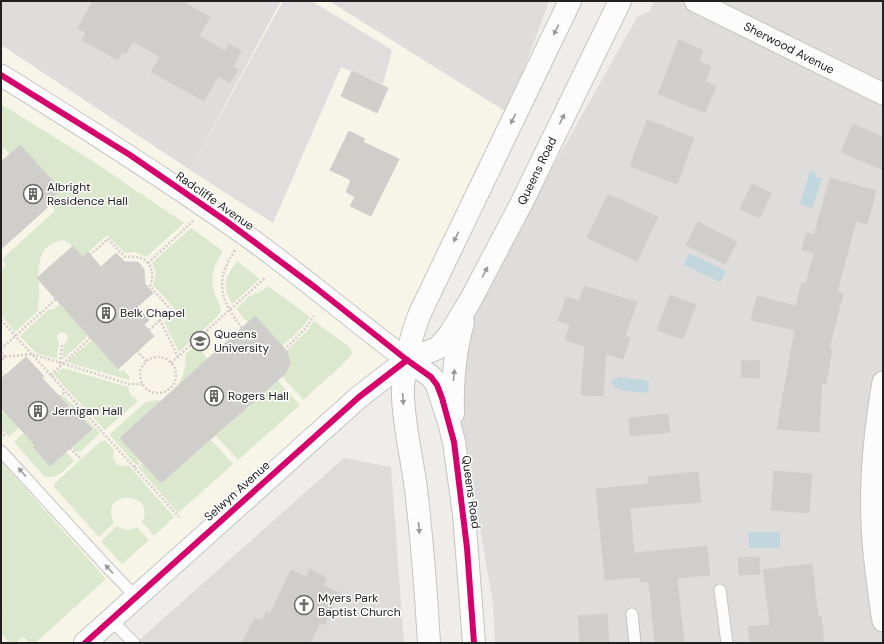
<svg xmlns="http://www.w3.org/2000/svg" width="884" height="644" font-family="'DM Sans',sans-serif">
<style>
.residential{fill:#dedddb}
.education{fill:#f6f5e8}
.religious{fill:#dddcdb}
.grass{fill:#dbe8cd}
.parking{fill:#dfdedd}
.water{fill:#c2d7dd}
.building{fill:#d0cecb;stroke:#d2cfcc}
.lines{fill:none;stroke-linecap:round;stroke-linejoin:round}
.service-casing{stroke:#c5c4c2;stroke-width:13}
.minor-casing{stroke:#c5c4c2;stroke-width:23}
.tertiary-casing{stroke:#c5c4c2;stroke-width:24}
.path{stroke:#d6ccca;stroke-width:2.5;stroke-dasharray:2 2;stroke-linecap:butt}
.service{stroke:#fdfcfc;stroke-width:11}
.minor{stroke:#fdfcfc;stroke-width:21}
.tertiary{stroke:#fdfcfc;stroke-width:22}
.cycleway-casing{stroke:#fff;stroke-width:8}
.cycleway{stroke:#d6006c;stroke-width:6}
.oneway{fill:#9a9999}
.labels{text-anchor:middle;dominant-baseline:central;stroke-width:3;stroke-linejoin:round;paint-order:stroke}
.street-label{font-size:12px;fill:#212121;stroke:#fff}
.poi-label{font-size:12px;fill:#212121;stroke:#fff;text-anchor:start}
</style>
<rect width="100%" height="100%" fill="#efedea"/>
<g class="residential">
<polygon points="1,1 281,1 190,170 1,45"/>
<polygon points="329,1 549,1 508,113"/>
<polygon points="654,1 883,1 883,643 495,643 493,603 460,415 460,392 472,311 637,17 650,11"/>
</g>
<polygon class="education" points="281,1 329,1 508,113 413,315 383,367 75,643 1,643 1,45 190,170"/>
<polygon class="religious" points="344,458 391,467 404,643 136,643"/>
<g class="grass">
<path d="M1 104 91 160 184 223 146 257 135 252 125 253 107 235 83 257 73 246 64 240C35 244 38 269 39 292 40 298 37 305 39 310L15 332 1 315V270L6 265 2 259 55 211 50 200 61 190 20 145 10 154 4 148 1 150Z"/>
<path d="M191 228 223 251C214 265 209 278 215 295 217 300 220 304 221 310L218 316 180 351 178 350 164 322 176 310 153 285 156 272 152 263Z"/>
<path d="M237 261 260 279 232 304C221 285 225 278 237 261Z"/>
<polygon points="268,286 310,317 301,329 282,346 248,323 236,309 251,295 262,291"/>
<polygon points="60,304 88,336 62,360 64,344 67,341 68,336 65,333 61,332 57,335 57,339 59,343 57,359 36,353 20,336 48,310 54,309"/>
<path d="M314 321 348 346 351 349 352 354 341 366 303 400 282 376C289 369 293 361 285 352L307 331Z"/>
<polygon points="92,340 120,372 123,370 130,377 129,380 66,362"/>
<path d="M196 345 208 359 177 386C183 377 187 366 185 355Z"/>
<polygon points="63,368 128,387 130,394 138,401 105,430 55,376 55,373"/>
<polygon points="277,380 300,405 238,460 216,436"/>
<polygon points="64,396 100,433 80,452 75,451 72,447 91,429 74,410 73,411 61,398"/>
<polygon points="158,400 160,402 120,438 139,459 135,464 110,435 111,433 146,402"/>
<polygon points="1,412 3,413 5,412 19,427 9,437 1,428"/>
<path d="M24 433 35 445 33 448 50 466 66 452 74 461C65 470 57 480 44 476L14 442Z"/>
<polygon points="211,440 233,464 178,513 138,467 143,463 161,483"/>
<path d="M101 441H106L114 450 113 458 117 465 125 466 128 465 174 517 154 536 142 522C158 490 97 489 114 523L99 537 54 487V484Z"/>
<polygon points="1,461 106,579 35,643 30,643 23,637 15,643 10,643 1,633 1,612 3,611 1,609"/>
<path d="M117 526C124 530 130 531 137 527L149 540 122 564 101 541Z"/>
</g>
<polygon class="parking" points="283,1 312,1 392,50 383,84 341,67 273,223 190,170"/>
<g class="water">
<polygon points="810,171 816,173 816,177 822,178 812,208 800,204"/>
<polygon points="689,253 726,271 720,282 684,265"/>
<path d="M618 377 646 380 649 383 648 391 645 393C636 392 610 392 612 380Z"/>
<polygon points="750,532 780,532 780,548 750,548 749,546 748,534"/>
</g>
<g class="building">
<polygon points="93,1 181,1 210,17 199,36 225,51 229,44 241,51 233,67 238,69 230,83 218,76 204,101 151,72 160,57 133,41 126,54 122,52 118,60 82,40 86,33 78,28"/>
<polygon points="679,40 703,50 699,61 711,66 705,82 716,86 705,112 658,94"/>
<polygon points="352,71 388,88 377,113 341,96"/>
<polygon points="647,120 694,138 677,184 630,166"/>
<polygon points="853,124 883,137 883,170 841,152"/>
<polygon points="349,131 365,139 363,142 399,159 371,216 350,206 355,197 346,192 351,180 330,170"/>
<polygon points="20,145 61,190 45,204 48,207 1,249 1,162"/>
<polygon points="830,178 876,191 867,224 856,221 837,292 843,294 829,349 832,350 826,384 822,383 819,432 777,429 795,330 751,320 757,296 796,306 802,283 806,284 814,253 802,250 806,233 814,235"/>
<polygon points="752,184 771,193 760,218 740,209"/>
<polygon points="608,194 658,217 637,261 587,238"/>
<polygon points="698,222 737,242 725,264 686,245"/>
<polygon points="73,246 83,257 88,252 101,267 116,253 125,262 138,262 144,269 145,284 153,293 137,307 149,320 144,325 154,336 118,369 37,278"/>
<polygon points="584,286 637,302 625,336 630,338 623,359 606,353 603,396 581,395 585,346 565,340 570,325 558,321 566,297 579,301"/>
<polygon points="670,295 696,305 683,339 657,330"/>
<polygon points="255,316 287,351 290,363 286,373 161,483 120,438"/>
<polygon points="26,357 44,376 42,378 73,411 74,410 92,429 50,466 33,447 35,445 1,408 1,379"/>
<polygon points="742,360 760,361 759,378 741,377"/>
<polygon points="668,414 670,432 630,436 629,418"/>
<polygon points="774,471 812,474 809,513 771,510"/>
<polygon points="698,472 701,502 630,508 634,553 707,546 710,575 677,578 684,643 655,643 649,581 640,582 640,577 605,580 596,489 648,484 648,477"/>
<polygon points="759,557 760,574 739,575 738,558"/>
<polygon points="812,564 818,616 821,616 824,643 750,643 748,627 770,625 763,570"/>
<polygon points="291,570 306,577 310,570 327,578 323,585 339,593 324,625 320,623 310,643 242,643 255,618 262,621 266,612 270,614"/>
<polygon points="607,614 609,643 580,643 578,616"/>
</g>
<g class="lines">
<g class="service-casing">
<g id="service">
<polyline points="1,451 109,569 136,597"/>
<polyline points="720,590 727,643"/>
<polyline points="632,614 635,643"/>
<polyline points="111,620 134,643"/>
</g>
</g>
<g class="minor-casing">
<g id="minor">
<polyline points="695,1 883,94"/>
<path d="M1 75C83 126 165 178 244 234 300 274 352 319 407 360"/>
<path d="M883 382C875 428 870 476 872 523 873 556 878 588 883 621"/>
</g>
</g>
<g class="tertiary-casing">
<g id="tertiary">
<polyline points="407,360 429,375 436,382 449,422 454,442 464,514 474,643"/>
<path d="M453 413C452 382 455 351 463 322"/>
<polyline points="85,643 359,397 407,360 438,348 449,335 470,301 521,204 620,1"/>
<path d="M429 643C426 592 422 540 416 489 412 458 404 427 403 396 402 372 411 335 420 313L570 1"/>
</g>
</g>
<g class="path">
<polyline points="1,153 3,151"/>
<path d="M235 250C214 282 220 299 242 328"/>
<path d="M90 255 108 239 125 257C145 254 157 265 150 286L171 310 160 320 178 357"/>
<polyline points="148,263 193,221"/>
<polyline points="1,320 179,517"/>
<polyline points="149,330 160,320"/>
<polyline points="287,347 305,329 314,316"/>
<polyline points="1,349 56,299"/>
<polyline points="137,351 146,361"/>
<polyline points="1,352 5,357 1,361"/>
<polyline points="5,357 32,354 129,384 142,384"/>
<circle cx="158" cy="375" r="18"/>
<polyline points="60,363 62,343"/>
<polyline points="171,363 265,278"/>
<polyline points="1,372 5,376"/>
<polyline points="51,375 90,338"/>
<polyline points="60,397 65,392"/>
<polyline points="1,431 6,437"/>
<polyline points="70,448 80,458"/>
<polyline points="134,467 141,461"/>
</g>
<use href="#service" class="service"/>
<use href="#minor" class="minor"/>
<use href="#tertiary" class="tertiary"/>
<g class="cycleway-casing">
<g id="cycleway">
<polyline points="1,75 130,155 226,221 316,288 407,360 431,377 437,385 442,398 454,442 467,548 474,643"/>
<polyline points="85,643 359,397 407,360"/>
</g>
</g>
<use href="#cycleway" class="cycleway"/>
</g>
<defs><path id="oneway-solid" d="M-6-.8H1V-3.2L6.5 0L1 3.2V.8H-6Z"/></defs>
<g class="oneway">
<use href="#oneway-solid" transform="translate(556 30) rotate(116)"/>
<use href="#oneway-solid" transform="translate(513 119) rotate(116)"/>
<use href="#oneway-solid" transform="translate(562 119) rotate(-64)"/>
<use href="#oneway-solid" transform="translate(456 237) rotate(116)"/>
<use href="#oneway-solid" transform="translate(485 272) rotate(-62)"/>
<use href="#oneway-solid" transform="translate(454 375) rotate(-84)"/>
<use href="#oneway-solid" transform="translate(403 399) rotate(86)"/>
<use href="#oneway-solid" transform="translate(22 472) rotate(-132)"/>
<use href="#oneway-solid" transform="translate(419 528) rotate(85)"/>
<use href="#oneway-solid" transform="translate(109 569) rotate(-133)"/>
</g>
<defs>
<g id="building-ring" transform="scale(1)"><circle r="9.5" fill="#fff" stroke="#696867" stroke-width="1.5"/><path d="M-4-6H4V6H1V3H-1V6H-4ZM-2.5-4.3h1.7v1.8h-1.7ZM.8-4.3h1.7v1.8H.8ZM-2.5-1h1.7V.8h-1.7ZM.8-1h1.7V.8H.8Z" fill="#696867"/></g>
<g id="university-ring" transform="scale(1)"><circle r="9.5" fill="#fff" stroke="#696867" stroke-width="1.5"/><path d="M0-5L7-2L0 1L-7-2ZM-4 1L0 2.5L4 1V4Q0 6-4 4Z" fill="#696867"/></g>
<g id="church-ring" transform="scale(1)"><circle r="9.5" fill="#fff" stroke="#696867" stroke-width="1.5"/><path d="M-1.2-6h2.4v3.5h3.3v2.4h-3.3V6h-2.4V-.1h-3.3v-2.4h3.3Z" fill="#696867"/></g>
</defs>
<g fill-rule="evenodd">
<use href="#building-ring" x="33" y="194"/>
<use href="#building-ring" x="106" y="313"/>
<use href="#university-ring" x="200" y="341"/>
<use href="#building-ring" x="214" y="396"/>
<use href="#building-ring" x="38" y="411"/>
<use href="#church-ring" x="304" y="605"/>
</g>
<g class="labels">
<g class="street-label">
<text transform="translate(789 48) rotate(27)">Sherwood Avenue</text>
<text transform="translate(537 171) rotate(-64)">Queens Road</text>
<text transform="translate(215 201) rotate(35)">Radcliffe Avenue</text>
<text transform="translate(237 491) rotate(-42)">Selwyn Avenue</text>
<text transform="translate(471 492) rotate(82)">Queens Road</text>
</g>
<g class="poi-label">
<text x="47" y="187">Albright<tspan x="47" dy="14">Residence Hall</tspan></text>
<text x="120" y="313">Belk Chapel</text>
<text x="214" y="334">Queens<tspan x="214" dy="14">University</tspan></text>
<text x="228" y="396">Rogers Hall</text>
<text x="52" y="411">Jernigan Hall</text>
<text x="318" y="598">Myers Park<tspan x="318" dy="14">Baptist Church</tspan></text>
</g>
</g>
<rect width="884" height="644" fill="none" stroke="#212121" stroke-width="4"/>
</svg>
